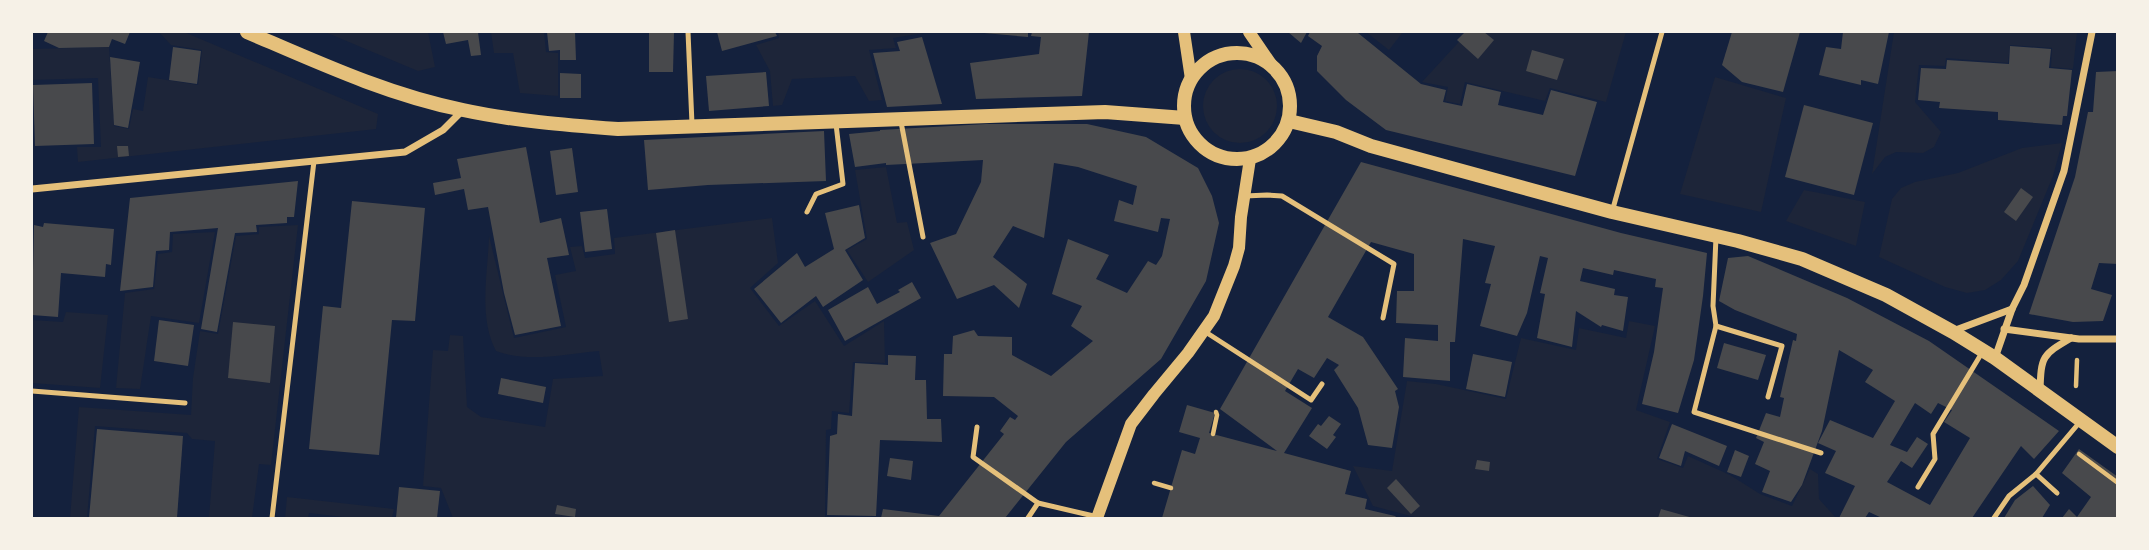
<svg xmlns="http://www.w3.org/2000/svg" width="2149" height="550" font-family="'DM Sans',sans-serif">
<style>
.green{fill:#1d2539}
.building{fill:#48494c;fill-rule:evenodd}
.lines{fill:none;stroke-linecap:round;stroke-linejoin:round}
.path{stroke:#e5c07b;stroke-width:4.5}
.service{stroke:#e5c07b;stroke-width:5}
.minor{stroke:#e5c07b;stroke-width:7}
.tertiary{stroke:#e5c07b;stroke-width:12}
.secondary{stroke:#e5c07b;stroke-width:14}
</style>
<rect width="100%" height="100%" fill="#14213d"/>
<g class="green">
<polygon points="159,32 184,32 378,114 376,129 78,162 77,147 101,147 98,78 32,80 32,49 109,47 114,126 129,129 133,109 143,111 148,77 198,85 202,50 171,45"/>
<polygon points="325,32 428,32 435,67 418,71"/>
<polygon points="491,32 544,32 546,52 558,53 558,96 520,93 513,53 494,53"/>
<polygon points="778,32 930,32 893,38 896,48 869,50 882,100 869,101 855,76 792,79 782,105 773,106 770,71 756,45 779,38"/>
<polygon points="1366,32 1401,32 1402,33 1389,50"/>
<polygon points="1468,32 1626,32 1606,102 1550,88 1545,101 1465,82 1460,104 1445,101 1448,87 1422,82"/>
<polygon points="1894,32 2077,32 2073,69 2051,67 2052,48 2010,45 2008,63 1946,58 1945,66 1919,65 1915,102 1941,132 1934,147 1923,153 1896,152 1885,157 1872,174"/>
<circle cx="1240" cy="106" r="37"/>
<polygon points="1715,77 1786,98 1761,212 1680,194"/>
<polygon points="2062,143 2053,176 2018,261 2001,280 1985,290 1967,293 1945,287 1879,257 1892,199 1901,188 1915,182 1958,173 2022,148"/>
<polygon points="886,167 897,223 907,222 914,250 868,282 847,250 867,239 855,170"/>
<polygon points="1804,190 1865,202 1856,246 1786,221"/>
<path d="M772 218 778 263 750 288 779 326 815 301 844 346 884 321 885 363 853 362 849 413 832 411 831 429 826 430 825 518H879H453L441 488 423 486 433 350 448 351 450 335 463 336 467 407 481 417 545 427 553 379 603 376 599 351C564 354 529 363 496 351 478 317 488 272 489 236L514 338 566 327 555 275 576 271 570 247 582 246 585 258 615 254 614 238Z"/>
<polygon points="298,225 271,465 259,464 252,518 209,518 215,441 192,439 187,433 95,426 87,518 70,518 79,407 191,415 193,378 200,331 218,334 236,236 259,234 259,227"/>
<polygon points="215,232 199,323 151,316 140,389 116,388 125,293 154,289 158,254 172,252 173,234"/>
<polygon points="66,312 108,315 100,388 32,383 32,320 63,322"/>
<polygon points="1629,321 1655,326 1636,410 1670,422 1657,459 1683,468 1688,456 1730,475 1760,494 1792,506 1810,469 1818,474 1819,499 1836,518 1418,518 1373,506 1353,466 1392,471 1407,381 1436,384 1506,399 1521,338 1576,350 1579,328 1626,338"/>
<polygon points="287,497 394,509 392,518 352,518 309,513 308,518 285,518"/>
</g>
<g class="building">
<polygon points="48,32 130,32 125,44 112,39 109,47 59,48 44,41"/>
<polygon points="443,32 478,32 481,55 471,56 468,40 446,44"/>
<polygon points="547,32 575,32 576,60 560,60 560,50 549,51"/>
<polygon points="649,32 674,32 673,72 649,72"/>
<polygon points="717,32 775,32 777,36 722,51"/>
<polygon points="984,32 1028,32 1028,37 984,33"/>
<polygon points="1032,32 1089,32 1082,96 976,99 970,63 1039,54 1041,37 1031,36"/>
<polygon points="1288,32 1307,32 1301,43"/>
<polygon points="1310,32 1358,33 1421,84 1446,90 1443,102 1462,106 1467,84 1501,92 1498,105 1543,115 1551,90 1597,102 1575,176 1386,130 1346,100 1317,71 1317,56 1322,46 1308,36"/>
<polygon points="1465,32 1484,32 1494,40 1478,59 1457,40"/>
<polygon points="1732,32 1800,32 1783,92 1742,82 1722,65"/>
<polygon points="1843,32 1889,32 1878,84 1861,80 1861,85 1819,75 1826,47 1841,49"/>
<polygon points="922,37 942,104 887,107 873,53 900,51 897,42"/>
<polygon points="2010,46 2051,49 2049,68 2072,70 2067,116 2063,116 2062,125 1998,120 1998,112 1939,108 1940,102 1918,100 1921,68 1946,69 1947,60 2009,64"/>
<polygon points="173,47 201,51 197,84 169,80"/>
<polygon points="1532,50 1564,59 1557,80 1526,71"/>
<polygon points="110,57 140,62 128,128 114,125"/>
<polygon points="2118,71 2118,264 2099,263 2091,289 2112,295 2103,321 2073,322 2029,314 2075,177 2088,112 2093,112 2096,72"/>
<polygon points="766,72 769,106 709,111 706,76"/>
<polygon points="560,73 581,74 581,98 560,98"/>
<polygon points="92,83 94,144 35,146 33,85"/>
<polygon points="1804,105 1873,123 1854,195 1785,177"/>
<polygon points="986,124 1087,124 1146,137 1198,168 1212,196 1219,223 1206,281 1161,359 1066,442 1005,518 881,518 883,509 939,516 1004,434 1000,431 1010,417 1015,420 1018,416 994,397 943,396 944,354 952,354 953,336 974,330 978,336 1012,337 1012,355 1051,376 1093,341 1071,326 1082,306 1052,294 1068,239 1109,255 1096,279 1127,293 1148,261 1156,265 1162,256 1170,219 1161,218 1158,232 1114,221 1119,200 1133,205 1137,186 1078,167 1054,163 1044,238 1013,226 993,257 1027,284 1019,308 994,285 957,299 930,243 956,234 981,182 983,160 886,165 886,163 855,167 849,134 880,131 880,130"/>
<polygon points="824,131 826,181 708,185 648,190 644,140"/>
<polygon points="117,146 128,146 129,156 118,157"/>
<polygon points="526,147 540,223 561,218 569,255 547,258 561,326 515,335 504,293 488,207 468,210 464,189 435,195 433,183 461,178 457,159"/>
<polygon points="572,148 578,192 556,195 550,151"/>
<polygon points="1361,162 1621,233 1707,253 1703,296 1694,360 1678,413 1642,404 1654,352 1663,288 1655,287 1656,279 1614,270 1613,275 1583,268 1580,281 1615,289 1614,295 1628,297 1623,331 1602,325 1601,327 1576,311 1572,347 1537,338 1545,294 1540,293 1548,258 1540,256 1527,313 1517,336 1480,326 1491,284 1485,283 1495,246 1463,239 1455,342 1450,342 1450,381 1403,377 1405,338 1438,341 1438,325 1396,323 1397,291 1414,291 1414,254 1371,242 1328,317 1363,337 1398,389 1395,391 1399,407 1392,448 1368,445 1358,408 1334,370 1339,365 1327,358 1314,378 1298,369 1285,391 1312,408 1284,453 1351,471 1345,494 1367,499 1365,509 1395,516 1397,518 1162,518 1182,450 1195,454 1200,438 1179,432 1187,405 1215,413 1209,433 1277,451 1220,409"/>
<polygon points="298,181 294,217 287,217 287,223 256,225 257,232 235,233 217,332 201,329 218,228 170,232 169,250 156,251 153,287 120,291 130,198"/>
<polygon points="2021,188 2033,197 2016,221 2004,212"/>
<polygon points="352,201 425,208 415,321 392,320 379,455 309,449 323,306 341,308"/>
<polygon points="859,205 865,238 845,250 863,280 823,307 816,296 781,323 754,289 797,253 805,267 834,249 825,213"/>
<polygon points="607,209 612,249 585,252 580,212"/>
<polygon points="44,223 114,229 111,265 106,264 105,277 61,273 58,317 32,315 34,225 43,227"/>
<polygon points="675,230 688,319 669,322 656,233"/>
<path d="M1748 256 1847 298 1929 341 2059 431 2034 459 2021 446 1972 518H1882L1869 512 1865 518H1839L1855 486 1825 473 1836 451 1818 443 1830 420 1873 438 1895 401 1865 382 1873 370 1839 350 1822 431 1802 485 1791 502 1762 492 1770 471 1755 464 1764 442 1756 438 1766 413 1780 417 1784 398 1780 397 1793 340 1796 341 1797 334 1735 310 1719 301 1728 258ZM1915 403 1931 414 1938 403 1952 410 1944 422 1970 438 1930 505 1887 482 1901 461 1912 468 1928 444 1917 437 1907 452 1890 445Z"/>
<polygon points="912,282 921,298 845,341 828,310 868,287 877,304 900,292 898,290"/>
<polygon points="159,320 194,325 188,366 154,361"/>
<polygon points="233,322 275,326 270,383 228,378"/>
<polygon points="1724,343 1766,355 1758,380 1717,368"/>
<polygon points="1473,354 1512,362 1505,397 1466,389"/>
<polygon points="888,355 916,356 915,380 926,380 927,419 941,419 942,442 880,440 876,516 827,515 830,436 837,434 838,414 852,416 855,363 888,365"/>
<polygon points="501,378 546,387 543,403 498,394"/>
<polygon points="1329,416 1341,424 1333,435 1336,437 1327,449 1309,436 1318,424 1321,426"/>
<polygon points="1672,424 1727,446 1719,466 1685,451 1681,466 1659,458"/>
<polygon points="97,429 183,436 177,518 89,518"/>
<polygon points="2079,449 2118,477 2118,518 2062,518 2069,509 2077,517 2091,497 2062,473"/>
<polygon points="1735,450 1749,456 1741,477 1727,472"/>
<polygon points="890,458 913,461 911,480 887,476"/>
<polygon points="1477,460 1490,462 1489,471 1475,469"/>
<polygon points="1396,479 1420,506 1411,514 1387,488"/>
<polygon points="2033,486 2050,505 2042,518 2004,518 2015,500"/>
<polygon points="399,487 440,491 437,518 396,518"/>
<polygon points="557,505 576,509 575,517 555,514"/>
<polygon points="1661,509 1693,518 1658,518"/>
</g>
<g class="lines">
<g class="path">
<polyline points="2076,386 2077,360"/>
<polyline points="1213,434 1217,415 1216,412"/>
<polyline points="2079,454 2118,483"/>
<polyline points="1154,483 1171,488"/>
</g>
<g class="service">
<polyline points="688,32 692,124"/>
<polyline points="901,122 923,237"/>
<polyline points="1245,196 1267,195 1282,196 1394,264 1383,318"/>
<polyline points="807,212 816,194 843,184 836,124"/>
<polyline points="1612,212 1662,32"/>
<polyline points="1716,237 1713,306 1716,326 1694,412 1821,453"/>
<polyline points="1716,326 1782,346 1768,397"/>
<polyline points="1204,331 1311,400 1322,384"/>
<polyline points="32,391 185,403"/>
<polyline points="977,427 973,457 1038,503"/>
<polyline points="1918,487 1935,459 1933,434 1983,351"/>
<polyline points="2057,493 2036,474 2079,423"/>
<polyline points="272,518 314,161"/>
<polyline points="1028,518 1038,503 1098,517"/>
<polyline points="1994,518 2009,496 2036,474"/>
</g>
<g class="minor">
<polyline points="32,189 405,152 443,130 462,111"/>
<polyline points="2004,329 2079,339 2118,339"/>
<polyline points="1953,331 2012,309"/>
<polyline points="1995,358 2012,309 2024,285 2064,171 2092,32"/>
<path d="M2040 391C2041 356 2042 355 2071 338"/>
</g>
<g class="tertiary">
<polyline points="1184,32 1191,79"/>
<polyline points="1249,32 1273,67"/>
<polyline points="1097,518 1131,424 1154,394 1188,353 1214,316 1234,266 1239,248 1241,217 1250,159"/>
</g>
<g class="secondary">
<path d="M247 32C317 62 388 95 463 110 514 121 566 125 618 129L1105 112 1185 118"/>
<circle cx="1237" cy="106" r="53"/>
<polyline points="1289,121 1336,132 1371,146 1612,212 1738,241 1802,259 1886,295 1953,332 1995,358 2118,447"/>
</g>
</g>
<rect width="2149" height="550" fill="none" stroke="#f6f1e7" stroke-width="66"/>
</svg>
